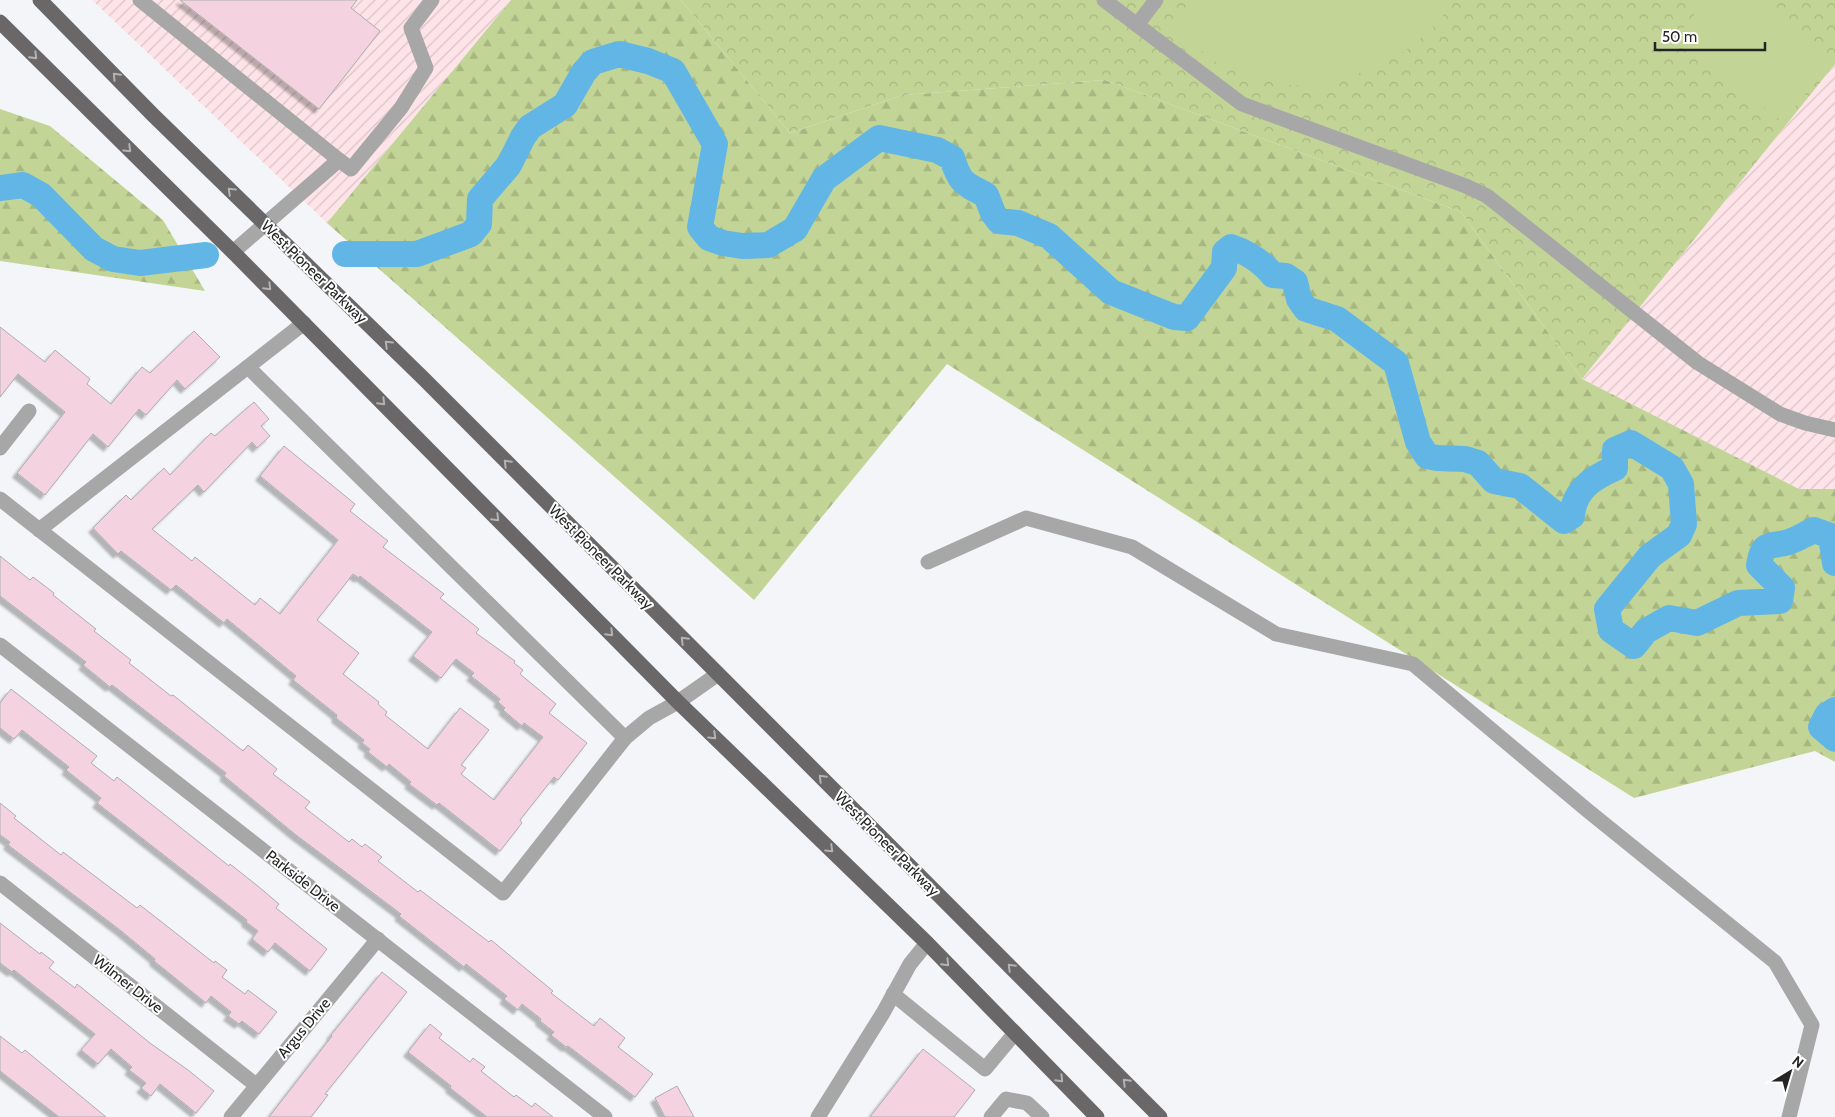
<svg xmlns="http://www.w3.org/2000/svg" width="1835" height="1117" font-family="Cabin,sans-serif">
<style>
.industrial{fill:url(#industrial-furrows)}
.forest{fill:url(#forest-firs)}
.park{fill:url(#park-crowns)}
.pitch{fill:#c3d596}
.lines{fill:none;stroke-linecap:round;stroke-linejoin:round}
.river{stroke:#62b6e6;stroke-width:26}
.building{fill:#f5d2e0;stroke:#afadae;fill-rule:evenodd;filter:url(#shadow)}
.minor{stroke:#a8a7a7;stroke-width:15}
.major{stroke:#696767;stroke-width:15}
.oneway{stroke:#b4b3b3}
.labels{text-anchor:middle;dominant-baseline:central;stroke-width:4;stroke-linejoin:round;paint-order:stroke}
.street-label{font-size:15px;fill:#242425;stroke:#fff}
</style>
<defs>
<pattern id="industrial-furrows" width="10" height="10" patternUnits="userSpaceOnUse" patternTransform="scale(1.25)"><rect width="10" height="10" fill="#fee4e8"/><path d="M-1 1l2-2M0 10L10 0M9 11l2-2" fill="none" stroke="#dac3c7"/></pattern>
<pattern id="forest-firs" width="22" height="20" patternUnits="userSpaceOnUse" patternTransform="scale(1.25)"><rect width="22" height="20" fill="#c3d596"/><path d="M5 1l3.5 6h-7zM16 11l3.5 6h-7z" fill="#a7b781"/></pattern>
<pattern id="park-crowns" width="20" height="18" patternUnits="userSpaceOnUse" patternTransform="scale(1.25)"><rect width="20" height="18" fill="#c3d596"/><path d="M2 6a3 3 0 1 1 6 0M12 15a3 3 0 1 1 6 0" fill="none" stroke="#a7b781"/></pattern>
<filter id="shadow"><feDropShadow dx="-4.5" dy="4.5" stdDeviation="1" flood-color="#0004"/></filter>
</defs>
<rect width="100%" height="100%" fill="#f4f5f8"/>
<g class="industrial">
<polygon points="92,0 511,0 327,223"/>
<polygon points="1835,64 1835,489 1799,489 1582,379"/>
</g>
<g class="forest">
<polygon points="511,0 681,0 790,133 903,95 1105,80 1461,212 1582,379 1799,489 1835,489 1835,762 1815,751 1634,798 947,364 754,600 327,223"/>
<polygon points="0,109 50,126 163,220 205,291 0,261"/>
</g>
<polygon class="park" points="681,0 1835,0 1835,64 1582,379 1461,212 1105,80 903,95 790,133"/>
<g class="pitch">
<polygon points="1197,0 1456,0 1435,25 1411,47 1380,66 1319,87 1290,85 1252,78 1218,64 1174,29"/>
<polygon points="1706,0 1758,0 1833,59 1783,122 1676,38"/>
</g>
<g class="lines">
<g class="river">
<polyline points="0,188 23,185 41,195 94,249 113,259 140,263 206,255"/>
<path d="M345 254H417L471 234 479 224 480 199 509 165 523 137 530 127 565 105 584 72 593 62 619 54 648 61 673 71 715 144 700 227 709 238 723 243 742 246 768 245 795 229 824 179 879 138 937 150 952 158C960 183 963 183 986 195L993 213 999 221 1018 223 1049 236 1111 292 1174 317 1187 318 1224 268 1225 252 1231 247C1249 253 1261 261 1273 275L1286 276 1295 282 1299 299 1306 309 1337 319 1396 363 1418 442 1427 456 1437 458 1465 459 1478 463 1494 481 1520 486 1564 521 1572 516C1574 490 1592 478 1615 468V450L1631 443 1672 468 1681 484 1684 524 1679 535 1650 556 1607 609 1611 630 1634 646 1646 631 1669 618 1697 623 1738 603 1780 601 1782 588 1759 565C1763 542 1767 547 1785 543 1795 541 1805 534 1814 530L1831 536 1835 563"/>
<polyline points="1835,710 1827,715 1821,727 1835,739"/>
</g>
</g>
<g class="building">
<polygon points="180,0 357,0 351,8 380,31 319,109"/>
<polygon points="0,327 45,362 55,350 90,379 87,384 111,404 142,367 150,373 194,331 220,357 185,389 177,380 146,415 139,409 108,447 93,434 45,495 17,473 65,412 18,374 0,397"/>
<path d="M254 402 269 419 261 426 270 436 257 448 252 442 204 492 198 485 152 529 192 561 195 557 255 605 260 598 280 614 338 540 260 476 284 446 355 504 350 511 388 541 383 547 444 594 440 598 479 629 476 633 515 661 514 663 523 670 520 674 556 704 549 713 587 743 558 780 554 777 520 820 522 823 500 851 439 803 437 805 409 784 411 782 389 764 387 767 368 752 370 749 362 743 364 740 336 718 337 715 293 680 296 676 227 619 224 623 176 585 171 590 121 551 118 554 93 528 126 495 131 500 164 468 170 475 211 433 215 436ZM353 574 359 578 360 576 432 632 413 656 441 678 456 659 474 673 471 676 500 699 498 702 505 708 503 710 522 726 524 723 543 737 494 800 461 774 466 768 461 765 489 730 460 708 428 749 385 715 387 712 378 704 379 702 343 674 359 653 317 620Z"/>
<polygon points="0,556 30,580 33,577 54,593 53,595 96,629 94,631 131,660 129,663 171,696 173,695 243,751 248,745 277,769 273,774 310,802 305,808 349,842 352,839 362,847 365,844 382,857 378,861 418,892 420,890 489,942 491,940 553,991 551,993 594,1026 600,1018 625,1038 618,1047 653,1074 635,1097 568,1046 566,1047 551,1035 554,1032 540,1021 541,1019 522,1004 518,1010 504,999 507,996 466,964 464,967 399,916 401,914 296,835 224,776 226,773 112,685 110,687 83,665 86,662 0,596"/>
<polygon points="11,689 97,756 91,763 114,781 117,777 229,866 230,864 259,887 279,904 276,908 327,949 310,971 275,943 268,952 252,939 258,931 246,922 247,920 97,803 101,798 66,770 69,767 22,730 14,739 0,728 0,703"/>
<polygon points="0,803 16,816 14,818 61,855 63,852 137,908 140,905 214,963 215,961 227,970 222,977 245,994 248,990 277,1012 259,1034 242,1021 239,1024 228,1016 231,1012 211,996 206,1003 154,961 155,959 120,930 8,845 10,842 0,835"/>
<polygon points="0,923 40,954 41,952 54,962 49,968 75,988 77,984 150,1043 188,1070 214,1091 196,1113 160,1084 151,1096 141,1088 146,1083 129,1070 132,1067 111,1049 98,1064 81,1050 95,1034 14,970 12,972 0,963"/>
<polygon points="382,972 407,992 325,1094 328,1095 311,1117 269,1117 332,1036 331,1035"/>
<polygon points="430,1024 442,1034 439,1038 470,1062 473,1058 485,1067 481,1071 514,1097 516,1095 532,1107 535,1103 553,1117 487,1117 450,1088 451,1086 408,1052"/>
<polygon points="0,1036 22,1053 25,1050 106,1117 59,1117 0,1071"/>
<polygon points="923,1049 975,1090 954,1117 870,1117"/>
<polygon points="677,1086 694,1117 665,1117 655,1098"/>
</g>
<g class="lines">
<g class="minor">
<polyline points="140,0 339,160 233,252"/>
<polyline points="1104,0 1242,104 1466,186 1487,196 1698,363 1780,414 1805,423 1835,430"/>
<polyline points="1137,25 1156,0"/>
<polyline points="339,160 351,169 401,108 426,68 411,28 432,0"/>
<polyline points="248,367 625,738"/>
<polyline points="0,448 29,411"/>
<polyline points="0,499 503,893 625,738 649,718 678,702 718,674"/>
<polyline points="39,530 304,323"/>
<polyline points="928,562 1026,518 1132,547 1276,634 1413,664 1587,810 1775,962 1812,1025 1789,1117"/>
<polyline points="0,645 605,1117"/>
<polyline points="0,883 256,1085"/>
<polyline points="893,994 985,1069 1015,1033"/>
<polyline points="231,1117 378,939"/>
<polyline points="818,1117 883,1013 910,964 927,943"/>
<polyline points="991,1117 1006,1099 1027,1103 1042,1117"/>
</g>
<g class="major">
<polyline points="40,0 153,115 423,378 1160,1117"/>
<polyline points="0,22 233,252 678,702 927,943 1097,1117"/>
</g>
</g>
<defs><path id="oneway-chevron" d="M-2-3.5L2.5 0L-2 3.5" fill="none" stroke-width="1.6" stroke-linecap="round" stroke-linejoin="round" transform="scale(1.25)"/></defs>
<g class="oneway">
<use href="#oneway-chevron" transform="translate(34 56) rotate(45)"/>
<use href="#oneway-chevron" transform="translate(116 76) rotate(-134)"/>
<use href="#oneway-chevron" transform="translate(128 149) rotate(44)"/>
<use href="#oneway-chevron" transform="translate(231 191) rotate(-136)"/>
<use href="#oneway-chevron" transform="translate(268 287) rotate(45)"/>
<use href="#oneway-chevron" transform="translate(388 344) rotate(-136)"/>
<use href="#oneway-chevron" transform="translate(382 402) rotate(45)"/>
<use href="#oneway-chevron" transform="translate(507 463) rotate(-135)"/>
<use href="#oneway-chevron" transform="translate(496 518) rotate(45)"/>
<use href="#oneway-chevron" transform="translate(610 633) rotate(45)"/>
<use href="#oneway-chevron" transform="translate(684 640) rotate(-135)"/>
<use href="#oneway-chevron" transform="translate(713 736) rotate(44)"/>
<use href="#oneway-chevron" transform="translate(822 778) rotate(-135)"/>
<use href="#oneway-chevron" transform="translate(830 849) rotate(44)"/>
<use href="#oneway-chevron" transform="translate(946 963) rotate(46)"/>
<use href="#oneway-chevron" transform="translate(1011 967) rotate(-135)"/>
<use href="#oneway-chevron" transform="translate(1060 1079) rotate(46)"/>
<use href="#oneway-chevron" transform="translate(1126 1082) rotate(-135)"/>
</g>
<g class="labels">
<g class="street-label">
<text transform="translate(314 272) rotate(44)">West Pioneer Parkway</text>
<text transform="translate(601 557) rotate(45)">West Pioneer Parkway</text>
<text transform="translate(887 844) rotate(45)">West Pioneer Parkway</text>
<text transform="translate(303 881) rotate(38)">Parkside Drive</text>
<text transform="translate(128 984) rotate(38)">Wilmer Drive</text>
<text transform="translate(304 1028) rotate(-50)">Argus Drive</text>
</g>
</g>
<g transform="translate(1790 1072) rotate(38)" stroke="#ffffff" stroke-width="4" paint-order="stroke">
<path d="M0-4L9 19L0 12L-9 19Z" fill="#242425"/>
<text y="-8" font-size="14" font-weight="bold" text-anchor="middle" fill="#242425">N</text>
</g>
<path d="M1655 42v8h110v-8" fill="none" stroke="#242425" stroke-width="2.5"/>
<text x="1662" y="42" font-size="15" fill="#242425" stroke="#ffffff" stroke-width="4" paint-order="stroke">50 m</text>
</svg>
